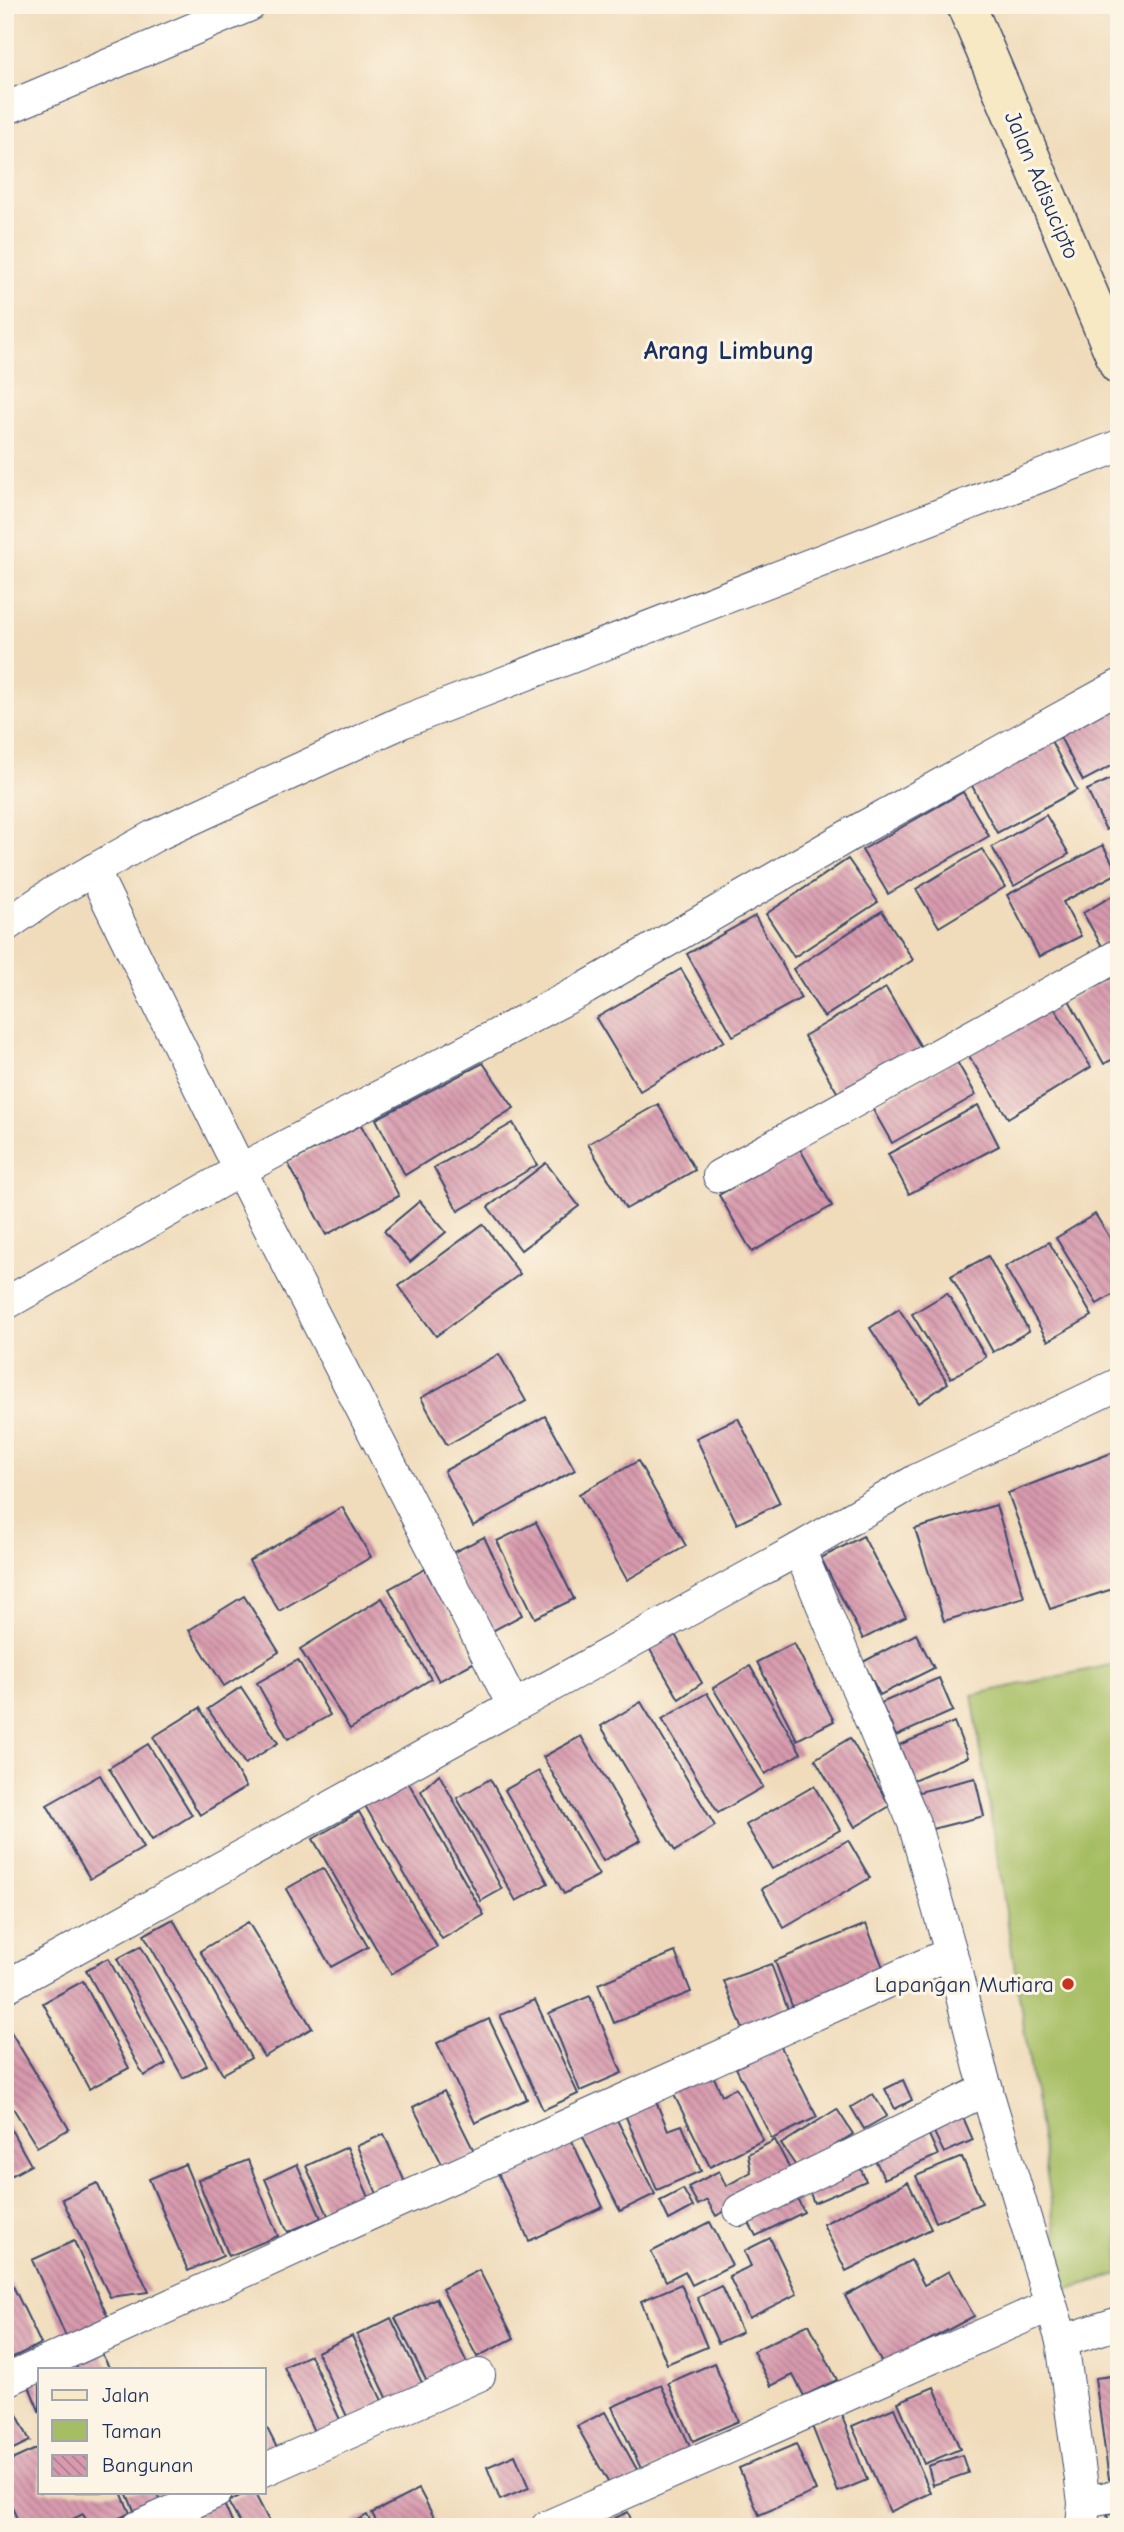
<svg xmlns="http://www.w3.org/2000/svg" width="1124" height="2532" font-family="'Comic Neue',sans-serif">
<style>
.park{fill:#a6be63;stroke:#607660;stroke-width:2}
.building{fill:url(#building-back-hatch)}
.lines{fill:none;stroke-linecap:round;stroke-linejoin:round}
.minor-casing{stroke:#3b496c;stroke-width:34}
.secondary-casing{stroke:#3b496c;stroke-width:41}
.minor{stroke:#fff;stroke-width:32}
.secondary{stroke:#f7e9c3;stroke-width:38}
.poi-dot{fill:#c8321e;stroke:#fcf5e5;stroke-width:2.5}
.labels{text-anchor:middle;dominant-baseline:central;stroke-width:6;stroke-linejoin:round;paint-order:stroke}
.street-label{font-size:23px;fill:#1b2f5e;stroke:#fcf5e5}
.poi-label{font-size:23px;fill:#1b2f5e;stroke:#fcf5e5;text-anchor:end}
.quarter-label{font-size:26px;font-weight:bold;fill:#1b2f5e;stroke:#fcf5e5}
</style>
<defs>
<pattern id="building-back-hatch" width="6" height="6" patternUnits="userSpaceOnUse" patternTransform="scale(1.75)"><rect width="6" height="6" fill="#d89aad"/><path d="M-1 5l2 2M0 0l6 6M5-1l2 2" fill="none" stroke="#ae7e90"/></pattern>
</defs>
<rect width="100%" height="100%" fill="#fcf5e5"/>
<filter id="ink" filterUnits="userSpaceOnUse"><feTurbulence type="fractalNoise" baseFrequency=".0143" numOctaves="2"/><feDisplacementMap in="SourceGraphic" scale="14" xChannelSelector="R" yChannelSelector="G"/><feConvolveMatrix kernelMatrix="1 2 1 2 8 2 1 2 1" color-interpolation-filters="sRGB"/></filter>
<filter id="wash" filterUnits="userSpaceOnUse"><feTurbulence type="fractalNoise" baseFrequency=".00686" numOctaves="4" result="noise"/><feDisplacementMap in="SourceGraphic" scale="28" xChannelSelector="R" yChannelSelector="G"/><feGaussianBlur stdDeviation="1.57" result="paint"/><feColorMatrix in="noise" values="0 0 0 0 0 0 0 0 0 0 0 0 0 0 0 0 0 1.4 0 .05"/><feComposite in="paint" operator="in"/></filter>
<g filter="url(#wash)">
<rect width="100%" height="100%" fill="#f0dcbb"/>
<polygon class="park" points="1119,1663 1119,2274 1065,2290 972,1695"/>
<g id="blocks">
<g class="building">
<polygon points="1119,699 1119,762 1083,781 1057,731"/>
<polygon points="1050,739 1077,790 997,833 970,782"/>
<polygon points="1119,775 1119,824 1106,830 1087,790"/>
<polygon points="963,792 989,836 888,894 862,850"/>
<polygon points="1046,815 1069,854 1014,886 992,847"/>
<polygon points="1103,845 1118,873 1063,902 1081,936 1039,957 1007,895"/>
<polygon points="982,849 1005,887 939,927 916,889"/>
<polygon points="848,859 878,902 794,957 766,914"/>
<polygon points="1119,892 1119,939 1103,948 1083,913"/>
<polygon points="882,911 913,960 824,1017 793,969"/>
<polygon points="755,916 801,998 733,1036 687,954"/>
<polygon points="681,969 724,1041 640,1091 596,1018"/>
<polygon points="1119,973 1119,1056 1104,1064 1069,1000"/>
<polygon points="886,988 922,1049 840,1097 804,1036"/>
<polygon points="1050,1001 1091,1067 1008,1118 967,1053"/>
<polygon points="956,1060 976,1095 892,1143 872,1108"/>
<polygon points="483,1063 514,1108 405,1175 376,1119"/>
<polygon points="658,1104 695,1170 626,1209 588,1144"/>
<polygon points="978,1105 999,1146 909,1194 888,1154"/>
<polygon points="513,1123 537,1165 458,1211 434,1168"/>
<polygon points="361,1125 399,1196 326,1235 288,1163"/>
<polygon points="800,1149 832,1206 752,1252 719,1195"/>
<polygon points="546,1163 579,1206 521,1250 488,1207"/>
<polygon points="420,1201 446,1232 410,1262 384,1231"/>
<polygon points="1095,1214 1119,1252 1119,1291 1097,1304 1056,1238"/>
<polygon points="483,1224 520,1274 436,1336 399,1286"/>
<polygon points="1049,1242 1092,1316 1048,1341 1005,1267"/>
<polygon points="988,1256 1029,1331 993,1352 951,1276"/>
<polygon points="947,1293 986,1357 951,1378 912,1314"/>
<polygon points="899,1309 948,1383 919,1403 870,1328"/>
<polygon points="499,1354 526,1401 447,1445 421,1398"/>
<polygon points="545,1416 575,1470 473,1526 444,1471"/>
<polygon points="738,1418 780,1503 737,1524 696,1438"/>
<polygon points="1119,1450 1119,1587 1050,1609 1008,1493"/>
<polygon points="638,1461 686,1546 627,1580 579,1494"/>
<polygon points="996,1505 1024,1597 944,1621 915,1529"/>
<polygon points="342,1507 371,1557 279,1611 249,1561"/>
<polygon points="536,1522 574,1599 535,1618 497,1541"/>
<polygon points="863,1536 906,1617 863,1639 821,1558"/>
<polygon points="484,1537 522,1615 487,1634 448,1555"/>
<polygon points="425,1569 475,1662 439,1681 389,1589"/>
<polygon points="244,1596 279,1652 224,1686 189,1630"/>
<polygon points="382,1598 431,1679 350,1729 300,1649"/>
<polygon points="673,1631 702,1683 679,1699 646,1643"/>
<polygon points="916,1634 934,1668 880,1695 863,1662"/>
<polygon points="794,1643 834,1721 797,1740 757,1662"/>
<polygon points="298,1660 330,1715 288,1739 257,1683"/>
<polygon points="750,1666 801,1753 765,1774 713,1688"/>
<polygon points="939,1678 953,1711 896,1736 881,1703"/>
<polygon points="241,1687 278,1743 245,1764 208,1709"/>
<polygon points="707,1693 763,1787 718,1813 662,1719"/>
<polygon points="641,1702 715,1826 675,1851 601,1726"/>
<polygon points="200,1708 246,1787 200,1815 153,1737"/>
<polygon points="954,1722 968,1757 913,1780 899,1745"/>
<polygon points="581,1736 641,1840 603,1861 543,1757"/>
<polygon points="850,1738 890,1806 855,1827 815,1759"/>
<polygon points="148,1744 192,1815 152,1840 109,1768"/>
<polygon points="539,1771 599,1875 564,1894 505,1790"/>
<polygon points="439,1774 502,1889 481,1901 421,1791"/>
<polygon points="100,1775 143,1848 90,1879 47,1805"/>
<polygon points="975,1778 984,1816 924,1831 915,1793"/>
<polygon points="490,1779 548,1883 516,1901 457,1798"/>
<polygon points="407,1780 484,1915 442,1939 364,1804"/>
<polygon points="814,1786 840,1830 772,1869 746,1825"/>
<polygon points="359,1812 437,1947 391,1974 313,1839"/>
<polygon points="848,1840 870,1878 784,1928 762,1889"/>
<polygon points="323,1868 368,1947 331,1967 286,1889"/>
<polygon points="173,1919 251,2058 223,2074 144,1935"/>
<polygon points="248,1922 312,2028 264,2057 200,1951"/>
<polygon points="866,1924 886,1975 794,2011 775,1961"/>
<polygon points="141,1946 207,2065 183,2078 117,1959"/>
<polygon points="675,1952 691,1992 614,2023 598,1984"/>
<polygon points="108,1958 166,2064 144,2076 86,1970"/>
<polygon points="771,1964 791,2018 745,2035 724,1981"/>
<polygon points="83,1981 129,2068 89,2089 43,2003"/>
<polygon points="590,1996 622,2073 580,2091 549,2013"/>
<polygon points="535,2000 578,2094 543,2110 500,2015"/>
<polygon points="489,2019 527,2099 475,2123 437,2043"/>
<polygon points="5,2022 69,2129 37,2147 5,2095"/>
<polygon points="780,2045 817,2117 772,2139 736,2068"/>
<polygon points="710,2069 722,2095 736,2088 763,2140 710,2167 671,2089"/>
<polygon points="903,2080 912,2100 895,2109 885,2089"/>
<polygon points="444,2091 476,2155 445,2170 413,2107"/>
<polygon points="873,2094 887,2116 864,2129 851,2107"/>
<polygon points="654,2097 668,2130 682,2125 701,2171 657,2190 623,2110"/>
<polygon points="959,2108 973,2140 944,2153 929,2122"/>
<polygon points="837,2109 853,2134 798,2169 781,2144"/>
<polygon points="616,2118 655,2194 620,2211 582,2135"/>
<polygon points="5,2119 31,2165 5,2179"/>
<polygon points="925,2126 938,2155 884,2179 871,2150"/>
<polygon points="384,2134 407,2187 379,2199 357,2146"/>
<polygon points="571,2139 603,2207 529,2241 498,2173"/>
<polygon points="775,2140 793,2175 716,2216 707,2200 698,2205 688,2187 719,2171 726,2186 751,2172 748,2154"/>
<polygon points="347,2147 371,2202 330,2220 306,2166"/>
<polygon points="962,2157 982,2203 936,2222 916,2176"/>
<polygon points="248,2160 278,2236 229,2256 198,2180"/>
<polygon points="857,2160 866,2181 814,2203 805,2181"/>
<polygon points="185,2164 223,2256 188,2271 149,2179"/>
<polygon points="297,2164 321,2218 288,2232 265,2179"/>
<polygon points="908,2182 931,2229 846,2271 823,2224"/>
<polygon points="97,2183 149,2292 110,2297 62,2199"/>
<polygon points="792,2188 804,2212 756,2236 744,2213"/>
<polygon points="683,2189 693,2207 669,2220 660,2201"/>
<polygon points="710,2222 732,2265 692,2285 685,2271 666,2281 651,2252"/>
<polygon points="770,2238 797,2294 749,2318 729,2276 751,2266 744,2251"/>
<polygon points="74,2241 110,2322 68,2341 32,2260"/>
<polygon points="911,2260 924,2285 949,2271 974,2316 883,2365 845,2296"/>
<polygon points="479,2270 514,2338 477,2357 442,2289"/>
<polygon points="11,2282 41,2344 5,2361 5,2285"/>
<polygon points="681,2284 707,2347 667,2364 641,2301"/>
<polygon points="721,2286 742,2332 718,2343 697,2297"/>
<polygon points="436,2298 469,2367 429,2386 395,2318"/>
<polygon points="391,2318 426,2391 392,2408 357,2335"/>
<polygon points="809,2324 837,2380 804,2396 793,2375 771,2386 753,2351"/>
<polygon points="352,2336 384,2405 349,2421 317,2352"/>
<polygon points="102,2354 110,2369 77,2369 76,2366"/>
<polygon points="310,2355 342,2424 316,2436 284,2367"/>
<polygon points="714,2363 739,2421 693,2441 668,2383"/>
<polygon points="40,2373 40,2413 26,2379"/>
<polygon points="1119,2375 1119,2478 1109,2479 1095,2378"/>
<polygon points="661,2385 692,2450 643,2473 612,2407"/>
<polygon points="934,2387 960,2449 924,2464 898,2402"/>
<polygon points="8,2396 30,2441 5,2453 5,2397"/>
<polygon points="894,2408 931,2493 890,2512 852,2426"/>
<polygon points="605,2412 640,2475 613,2491 577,2426"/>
<polygon points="841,2414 867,2480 838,2492 812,2426"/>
<polygon points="264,2422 279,2452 264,2460"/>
<polygon points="796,2444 816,2491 759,2515 739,2468"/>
<polygon points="40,2447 40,2492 121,2492 130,2513 101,2527 90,2527 83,2514 62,2524 63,2527 21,2527 5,2493 5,2463"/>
<polygon points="515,2455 529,2488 500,2500 487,2467"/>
<polygon points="962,2455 968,2473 933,2485 928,2466"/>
<polygon points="419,2489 439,2527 379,2527 372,2513"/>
<polygon points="126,2492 157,2492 163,2506 137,2518"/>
<polygon points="247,2492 254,2492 272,2527 242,2527 228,2502"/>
<polygon points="221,2497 234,2527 191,2527 185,2513"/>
<polygon points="628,2512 634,2527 595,2527"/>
<polygon points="1119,2512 1119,2527 1110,2527 1107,2515"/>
<polygon points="367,2515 373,2527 343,2527"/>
</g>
</g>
</g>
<g filter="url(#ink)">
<use href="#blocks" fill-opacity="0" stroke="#3b496c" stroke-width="2"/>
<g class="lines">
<g class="minor-casing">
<g id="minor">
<polyline points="5,109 250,5"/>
<polyline points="93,870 240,1170 513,1705"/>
<polyline points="5,926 53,893 154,836 402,722 1119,446"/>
<polyline points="719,1176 1119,955"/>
<polyline points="5,1304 240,1170 586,988 853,833 1119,686"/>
<polyline points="799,1549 914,1823 951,1953 980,2068 1051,2305"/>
<polyline points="5,1987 799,1549 917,1480 1119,1384"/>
<polyline points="740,2210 987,2089"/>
<polyline points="1062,2341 1084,2502 1082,2527"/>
<polyline points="5,2381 363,2217 951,1953"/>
<polyline points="264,2470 479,2375"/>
<polyline points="1084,2502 1119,2496"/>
<polyline points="138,2527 216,2492"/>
<polyline points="547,2527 1051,2305 1062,2341 1119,2323"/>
</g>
</g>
<g class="secondary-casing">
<polyline id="secondary" points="966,5 1119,365"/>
</g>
<use href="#minor" class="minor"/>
<use href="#secondary" class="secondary"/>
</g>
</g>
<circle class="poi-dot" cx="1068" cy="1984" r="7"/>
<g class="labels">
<g class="street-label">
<text transform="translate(1042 185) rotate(67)">Jalan Adisucipto</text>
</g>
<g class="poi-label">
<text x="1054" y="1984">Lapangan Mutiara</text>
</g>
<g class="quarter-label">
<text x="729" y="351">Arang Limbung</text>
</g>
</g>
<rect width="1124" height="2532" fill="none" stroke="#fcf5e5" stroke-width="28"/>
<rect x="38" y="2368" width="228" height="126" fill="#fcf5e5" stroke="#a2a6af" stroke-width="2"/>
<rect x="52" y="2390" width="35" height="10" fill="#f7e9c3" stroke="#a2a6af" stroke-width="2"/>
<text x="102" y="2402" font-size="21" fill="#1b2f5e">Jalan</text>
<rect x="52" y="2420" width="35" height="21" fill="#a6be63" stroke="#a2a6af" stroke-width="2"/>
<text x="102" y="2438" font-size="21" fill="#1b2f5e">Taman</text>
<rect x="52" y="2455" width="35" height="21" fill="url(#building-back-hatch)" stroke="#a2a6af" stroke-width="2"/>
<text x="102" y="2472" font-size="21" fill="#1b2f5e">Bangunan</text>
</svg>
